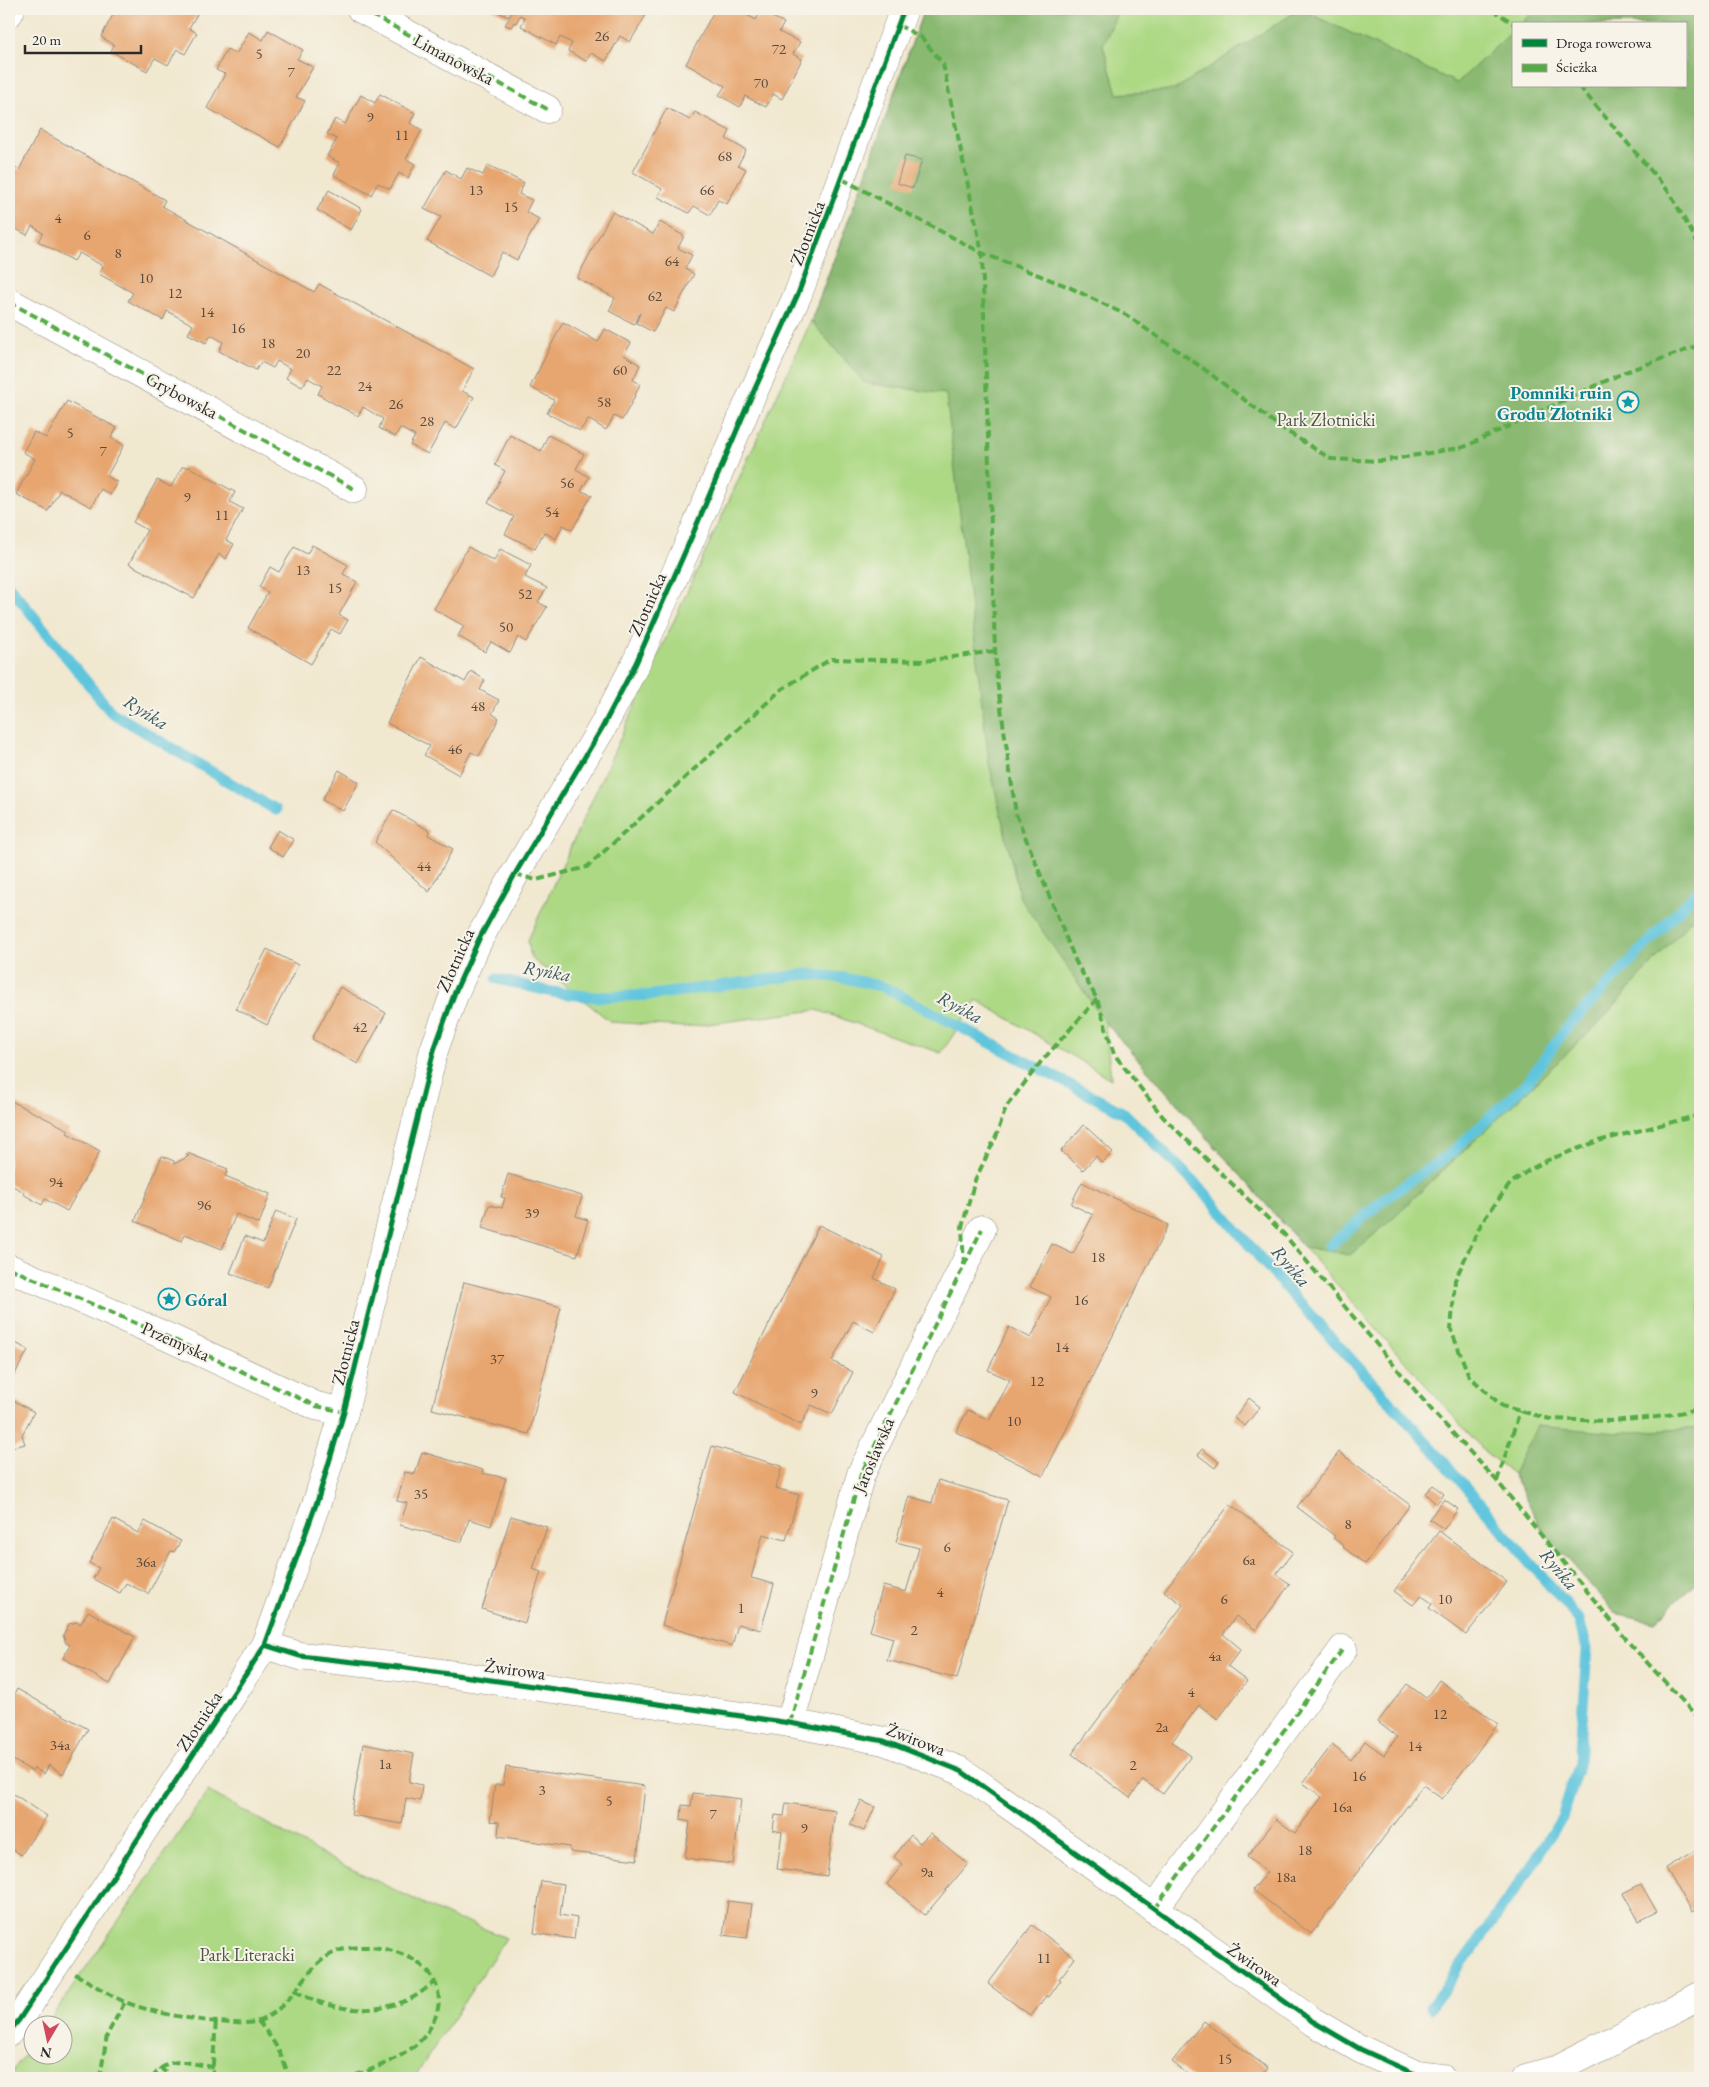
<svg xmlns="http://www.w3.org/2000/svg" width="1709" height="2087" font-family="'EB Garamond',serif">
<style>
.green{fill:#add985;stroke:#6c8258;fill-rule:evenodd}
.forest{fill:#8ab972;stroke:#5a724e}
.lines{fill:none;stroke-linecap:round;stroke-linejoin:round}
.stream{stroke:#5fc5dd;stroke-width:11}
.building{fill:#e7a670}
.minor-casing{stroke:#8e8a7e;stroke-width:29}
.minor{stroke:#fff;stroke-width:28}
.quiet{stroke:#54ab44;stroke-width:4;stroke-dasharray:8 4;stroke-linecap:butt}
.cycleway-casing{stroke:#f7f3e8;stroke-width:8}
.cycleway{stroke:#00873e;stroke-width:5}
.labels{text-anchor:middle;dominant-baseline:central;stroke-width:4;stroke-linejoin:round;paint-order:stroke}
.number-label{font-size:15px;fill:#5a4a3c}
.street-label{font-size:18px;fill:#2b2b2b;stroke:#f7f3e8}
.culture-label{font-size:18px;font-weight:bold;fill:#0d838f;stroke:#f7f3e8;text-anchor:end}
.park-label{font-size:18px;fill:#4c5642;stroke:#f7f3e8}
.water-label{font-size:19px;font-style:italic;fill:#3b5960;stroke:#f7f3e8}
</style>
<rect width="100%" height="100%" fill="#f7f3e8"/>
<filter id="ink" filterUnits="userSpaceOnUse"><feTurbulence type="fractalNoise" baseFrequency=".02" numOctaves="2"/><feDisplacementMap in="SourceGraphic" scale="10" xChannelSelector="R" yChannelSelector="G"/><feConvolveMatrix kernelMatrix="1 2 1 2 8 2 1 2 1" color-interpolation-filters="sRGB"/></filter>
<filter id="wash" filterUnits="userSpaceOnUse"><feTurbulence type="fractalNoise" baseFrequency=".0096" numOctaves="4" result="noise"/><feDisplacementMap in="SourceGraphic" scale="20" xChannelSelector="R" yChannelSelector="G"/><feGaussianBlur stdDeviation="1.12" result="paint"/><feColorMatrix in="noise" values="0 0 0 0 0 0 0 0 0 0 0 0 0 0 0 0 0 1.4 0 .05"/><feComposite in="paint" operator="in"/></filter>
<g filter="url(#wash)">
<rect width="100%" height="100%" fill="#f1e8d0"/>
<g class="green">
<path d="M924 9H1700V1579L1655 1622 1615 1613 1541 1528 1513 1474 1484 1451 1105 1022 1111 1079 977 1000 941 1053 817 1010 684 1027 611 1022 531 958 528 940 811 321 865 176ZM1513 24H1685V86H1513Z"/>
<polygon points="208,1791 329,1858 455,1919 468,1922 506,1938 414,2078 9,2078 9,2076 32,2044 32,2054 62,2054 62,2024 47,2024"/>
</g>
<g class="forest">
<polygon points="924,9 1119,9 1103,45 1117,94 1174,90 1300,9 1457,83 1513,31 1513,86 1685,86 1685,24 1520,24 1531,14 1531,9 1700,9 1700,910 1597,1025 1383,1227 1350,1255 1304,1247 1104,1021 1020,898 989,763 946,394 865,383 811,321 865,176"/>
<polygon points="1537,1426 1618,1433 1700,1428 1700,1579 1655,1622 1615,1613 1541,1528 1513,1474"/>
</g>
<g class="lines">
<g class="stream">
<polyline points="9,586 111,712 276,810"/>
<polyline points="497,979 552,992 595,997 652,995 807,974 845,978 884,987 1124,1113 1205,1193 1284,1286 1433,1449 1579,1620 1587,1649 1579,1763 1562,1817 1527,1873 1431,2007"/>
<polyline points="1329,1246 1386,1198 1450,1154 1527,1083 1564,1031 1700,888"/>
<polyline points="1284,1286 1294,1277"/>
</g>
</g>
<g id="blocks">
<g class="building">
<polygon points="106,9 200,9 189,28 197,33 185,54 177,49 168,65 155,58 147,71 111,51 114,45 101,37 114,13"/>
<polygon points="492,9 634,9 646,15 630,42 620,36 606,61 591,53 586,61 568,51 572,43 560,37 556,45 521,26 525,18 520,15 516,23 514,22 511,27 505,25 513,11 511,10 508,17"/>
<polygon points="715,9 736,9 756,20 761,11 784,23 779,32 800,42 793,54 802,59 782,99 773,94 766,107 745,96 740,107 719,95 725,86 686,64"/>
<polygon points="268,30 303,50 297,59 313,67 296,97 305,101 280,147 207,108 225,74 216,70 227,49 236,54 249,32 263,40"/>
<polygon points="380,94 415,113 410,123 422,130 406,159 415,164 408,178 399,173 390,189 378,183 371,195 334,175 340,163 327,156 337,139 327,134 335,119 345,124 361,95 375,103"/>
<polygon points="667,108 690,120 695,112 730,131 726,139 746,150 738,165 746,169 727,204 718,200 710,215 694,206 689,213 658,197 662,189 633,172"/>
<polygon points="40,130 165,200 162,206 314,292 319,284 474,369 462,391 474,397 456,429 445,423 428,454 410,445 415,436 400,428 395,437 379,428 383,419 363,407 358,416 333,403 318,394 322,386 308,378 302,387 286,378 291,369 277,361 273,368 261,362 256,370 219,351 223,342 211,335 206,343 188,334 193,325 167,311 163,320 128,301 133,293 99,274 103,266 79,253 74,261 38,241 43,233 32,226 27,235 9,225 13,216 9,214 9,163 19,170"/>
<polygon points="905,156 922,160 913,188 897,183"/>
<polygon points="488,165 524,183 519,194 532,200 526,212 539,219 517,260 502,252 490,276 427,241 441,217 424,209 446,170 461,179 467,168 483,175"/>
<polygon points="329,190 362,209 351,230 317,210"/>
<polygon points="612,212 653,234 660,222 684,236 678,248 692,255 685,269 694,274 674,312 666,308 653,332 636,323 640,313 634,324 609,311 615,298 577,278"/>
<polygon points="563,322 598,342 605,329 631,343 624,355 640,365 633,380 640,384 632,402 622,420 614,416 606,430 588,419 580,431 547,413 554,400 530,387"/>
<polygon points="67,401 117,428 111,438 124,445 107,476 117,482 110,495 101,489 91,507 60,490 48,511 16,494 35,459 23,452 34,432 46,438"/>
<polygon points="510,435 541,451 548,435 584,454 576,469 589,477 581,491 592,495 572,530 563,525 556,539 544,532 535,549 505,534 514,517 488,503 505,471 495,465"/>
<polygon points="182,467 189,467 235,492 230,502 243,509 226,540 234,544 226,559 219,554 194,598 129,564 147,530 133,522 137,516 157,480 171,487"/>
<polygon points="312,545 348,565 343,574 357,582 339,615 348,620 340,634 331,629 311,664 248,628 268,592 259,587 270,567 279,572 294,547 307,554"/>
<polygon points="468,547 494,561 500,549 531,565 525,577 547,588 538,602 547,607 536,625 526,642 518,637 510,653 491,642 485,652 458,636 464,626 434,609"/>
<polygon points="421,657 465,682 471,671 485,680 480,690 499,700 492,714 499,718 489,738 479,756 471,752 459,775 424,755 430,746 387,723"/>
<polygon points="339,770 359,782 343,811 322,800"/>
<polygon points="393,810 430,831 428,835 453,849 429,892 375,842"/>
<polygon points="278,830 294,840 283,857 268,847"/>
<polygon points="267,949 298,965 267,1025 236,1009"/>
<polygon points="340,987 386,1013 358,1064 312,1039"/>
<polygon points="9,1100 69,1130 67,1133 100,1151 67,1211 45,1199 42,1205 23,1194 24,1192 9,1184"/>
<polygon points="1084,1125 1113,1152 1102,1163 1096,1156 1083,1170 1061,1151"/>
<polygon points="187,1153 228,1169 225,1176 270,1194 259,1224 236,1214 222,1249 185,1234 182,1241 135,1221 162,1156 174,1161 174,1164 189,1156 186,1155"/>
<polygon points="508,1174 582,1196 576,1216 588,1220 577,1256 482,1228 489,1205 502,1208 505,1198 501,1197"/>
<polygon points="1082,1182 1168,1225 1043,1476 956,1432 968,1410 989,1420 1010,1380 988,1370 1009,1327 1031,1338 1051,1297 1030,1287 1041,1265 1052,1244 1073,1254 1093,1215 1071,1204"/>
<polygon points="276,1211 296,1219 268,1288 230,1273 245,1236 263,1243"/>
<polygon points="819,1225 884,1257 874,1278 895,1289 874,1332 853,1321 832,1361 853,1372 832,1414 811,1405 801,1425 735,1392"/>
<polygon points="464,1282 561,1307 529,1434 432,1409"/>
<polygon points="9,1339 28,1350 9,1385"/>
<polygon points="9,1398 34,1412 22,1435 25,1444 9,1448"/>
<polygon points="1249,1398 1260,1407 1245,1426 1234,1418"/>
<polygon points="712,1446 782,1466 776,1488 799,1495 786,1540 763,1534 751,1578 774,1584 761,1630 738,1624 732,1646 662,1625"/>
<polygon points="1202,1449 1219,1462 1215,1468 1198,1455"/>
<polygon points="422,1452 483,1470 482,1473 506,1478 491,1526 469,1519 462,1542 400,1525 407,1503 397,1501 405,1472 415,1474"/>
<polygon points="1339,1452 1410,1505 1365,1564 1343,1547 1344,1546 1333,1538 1335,1536 1297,1507"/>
<polygon points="938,1480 1008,1500 957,1679 887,1660 893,1638 870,1631 883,1586 906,1592 919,1548 896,1542 909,1496 932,1503"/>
<polygon points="1433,1485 1444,1494 1436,1504 1425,1493"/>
<polygon points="1444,1499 1458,1509 1444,1529 1429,1519"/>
<polygon points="1230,1504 1293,1552 1276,1574 1290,1584 1256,1630 1236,1616 1223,1634 1241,1649 1228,1666 1247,1681 1218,1719 1199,1705 1172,1742 1191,1756 1163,1794 1143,1780 1130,1798 1072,1754 1183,1605 1164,1591"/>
<polygon points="511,1516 547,1527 533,1569 541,1572 525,1623 482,1609"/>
<polygon points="113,1519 138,1533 145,1521 181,1541 174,1552 171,1551 148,1594 126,1583 120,1593 93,1579 99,1568 89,1563"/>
<polygon points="1439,1531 1507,1582 1466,1635 1429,1608 1432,1604 1421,1596 1413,1605 1394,1591"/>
<polygon points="88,1611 135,1637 110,1684 63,1658 70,1645 66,1643 63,1635 69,1624 77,1622 81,1624"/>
<polygon points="1439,1680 1498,1724 1442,1799 1423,1785 1311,1934 1253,1890 1267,1872 1247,1857 1276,1819 1295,1833 1322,1797 1303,1783 1332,1745 1351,1760 1365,1741 1384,1755 1397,1737 1378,1722 1392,1703 1407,1684 1426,1698"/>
<polygon points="17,1689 88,1729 63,1774 49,1765 44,1774 34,1768 32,1771 9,1758 9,1703"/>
<polygon points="363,1744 414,1754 409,1782 422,1785 420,1801 406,1798 402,1824 351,1815"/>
<polygon points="506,1767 645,1786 637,1860 570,1852 570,1847 498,1836 499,1822 490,1821 495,1785 503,1785"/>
<polygon points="9,1791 47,1816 21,1855 14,1850 9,1858"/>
<polygon points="693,1793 741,1799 733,1864 685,1858 690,1822 681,1820 682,1805 691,1806"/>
<polygon points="861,1801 875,1807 864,1831 850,1825"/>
<polygon points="786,1803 835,1810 827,1876 777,1869 782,1832 773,1830 775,1815 784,1816"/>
<polygon points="930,1833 968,1864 925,1915 887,1884 903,1864 894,1857 911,1835 920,1843"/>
<polygon points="1700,1848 1700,1906 1691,1912 1666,1868"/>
<polygon points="541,1881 564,1884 560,1915 577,1918 574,1939 534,1933"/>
<polygon points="1641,1884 1657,1912 1639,1921 1623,1893"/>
<polygon points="728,1901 752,1904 747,1938 723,1935"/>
<polygon points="1032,1925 1075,1958 1059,1979 1061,1980 1049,1997 1046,1996 1031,2016 988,1984"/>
<polygon points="1204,2021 1268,2068 1260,2078 1193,2078 1172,2062"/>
</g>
</g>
</g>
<g filter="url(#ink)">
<use href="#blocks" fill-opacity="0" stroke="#8e8a7e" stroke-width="1"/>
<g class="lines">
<g class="minor-casing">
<g id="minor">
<polyline points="361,9 547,109"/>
<polyline points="9,13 11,9"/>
<polyline points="9,302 354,489"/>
<polyline points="9,1268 170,1338 316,1406 344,1412"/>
<polyline points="265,1645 300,1656 399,1667 491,1680 790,1723 884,1741 961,1771 1312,2021 1360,2049 1417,2075 1441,2078"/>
<polyline points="790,1723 861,1474 982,1229"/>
<polyline points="1154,1909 1343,1649"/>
<polyline points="9,2032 19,2020 265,1645 318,1499 344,1412 434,1050 455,992 479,939 515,874 602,728 636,663 692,536 748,404 798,294 904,9"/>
<polyline points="1526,2078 1555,2070 1700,1996"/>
</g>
</g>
<use href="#minor" class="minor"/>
<g class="quiet">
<polyline points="361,9 547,109"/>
<polyline points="1492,9 1514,24"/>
<polyline points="898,25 921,37 943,64 982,253 995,651 997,680 1016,814 1076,962 1097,999 1114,1054 1163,1117 1283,1233 1435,1414 1497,1481 1631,1645 1700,1720"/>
<polyline points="1579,86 1669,192 1700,247"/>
<polyline points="842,179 982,253 1069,287 1126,315 1204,369 1280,427 1331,459 1382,461 1464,447 1625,372 1700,345"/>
<polyline points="9,302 354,489"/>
<polyline points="515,874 536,880 587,867 782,689 831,659 924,661 995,651"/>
<polyline points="1700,1115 1598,1141 1548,1160 1529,1170 1510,1184 1482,1222 1455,1280 1451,1330 1469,1376 1502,1406 1550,1419 1611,1421 1657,1417 1700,1409"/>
<polyline points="964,1265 962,1227 975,1180 996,1137 1006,1107 1040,1063 1097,999"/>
<polyline points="9,1268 170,1338 316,1406 344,1412"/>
<polyline points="1497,1481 1520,1411"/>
<polyline points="790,1723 861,1474 982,1229"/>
<polyline points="1154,1909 1343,1649"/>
<path d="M75 1974C92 1983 108 1995 125 2002 150 2013 233 2029 259 2021 263 2020 268 2016 272 2014 309 1987 310 1946 366 1947 416 1948 462 1984 426 2034 409 2057 373 2069 348 2078"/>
<path d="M295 1991C330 2011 372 2016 410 1999 419 1995 427 1987 435 1982"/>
<path d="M258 2021C275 2042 282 2053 289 2078"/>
<polyline points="160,2067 171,2078"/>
<polyline points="100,2078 107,2035 125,2002"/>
<path d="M152 2078C170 2054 186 2063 213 2067"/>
<polyline points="212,2078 216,2020"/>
</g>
<g class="cycleway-casing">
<g id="cycleway">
<polyline points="265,1645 300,1656 399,1667 491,1680 790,1723 884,1741 961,1771 1312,2021 1360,2049 1417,2075 1441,2078"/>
<polyline points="9,2032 19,2020 265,1645 318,1499 344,1412 434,1050 455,992 479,939 515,874 602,728 636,663 692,536 748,404 798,294 904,9"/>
</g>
</g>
<use href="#cycleway" class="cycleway"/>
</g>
</g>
<defs>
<g id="sight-ring" transform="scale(1.125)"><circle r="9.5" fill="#f7f3e8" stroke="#0f9aa8" stroke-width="1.5"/><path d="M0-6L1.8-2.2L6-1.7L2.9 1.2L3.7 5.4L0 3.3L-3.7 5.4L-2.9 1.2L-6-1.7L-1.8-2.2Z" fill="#0f9aa8"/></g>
</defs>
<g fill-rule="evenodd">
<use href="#sight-ring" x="1628" y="402"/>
<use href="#sight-ring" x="169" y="1299"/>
</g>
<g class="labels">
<g class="number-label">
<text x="602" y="35">26</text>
<text x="779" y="48">72</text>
<text x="259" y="53">5</text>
<text x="291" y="71">7</text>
<text x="761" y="82">70</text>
<text x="370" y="116">9</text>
<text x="402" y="134">11</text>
<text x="725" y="155">68</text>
<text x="476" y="189">13</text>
<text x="707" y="189">66</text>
<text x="511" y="206">15</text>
<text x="58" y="217">4</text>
<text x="87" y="234">6</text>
<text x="118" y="252">8</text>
<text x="672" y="260">64</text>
<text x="146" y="277">10</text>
<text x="175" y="292">12</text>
<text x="655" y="295">62</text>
<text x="207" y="311">14</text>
<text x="238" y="327">16</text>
<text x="268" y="342">18</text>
<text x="303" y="352">20</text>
<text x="334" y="369">22</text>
<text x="620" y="369">60</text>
<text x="365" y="385">24</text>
<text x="604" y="401">58</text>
<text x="396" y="403">26</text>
<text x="427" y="420">28</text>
<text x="70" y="432">5</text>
<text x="103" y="450">7</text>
<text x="567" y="482">56</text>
<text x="187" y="496">9</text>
<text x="552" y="511">54</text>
<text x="222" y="514">11</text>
<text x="303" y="569">13</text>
<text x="335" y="587">15</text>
<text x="525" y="593">52</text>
<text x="506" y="626">50</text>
<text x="478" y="705">48</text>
<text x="455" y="748">46</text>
<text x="424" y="865">44</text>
<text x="360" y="1026">42</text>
<text x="56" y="1181">94</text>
<text x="204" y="1204">96</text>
<text x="532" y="1212">39</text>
<text x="1098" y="1256">18</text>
<text x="1081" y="1299">16</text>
<text x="1062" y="1346">14</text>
<text x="497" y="1358">37</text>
<text x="1037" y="1380">12</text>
<text x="814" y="1392">9</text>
<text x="1014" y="1420">10</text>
<text x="421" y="1493">35</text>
<text x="1348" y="1523">8</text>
<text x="947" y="1546">6</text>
<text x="1249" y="1559">6a</text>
<text x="146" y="1561">36a</text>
<text x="940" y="1591">4</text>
<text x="1224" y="1598">6</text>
<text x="1445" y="1598">10</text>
<text x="741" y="1607">1</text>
<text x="914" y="1629">2</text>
<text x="1215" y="1655">4a</text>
<text x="1191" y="1691">4</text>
<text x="1440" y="1713">12</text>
<text x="1162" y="1726">2a</text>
<text x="60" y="1744">34a</text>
<text x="1415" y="1745">14</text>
<text x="385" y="1763">1a</text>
<text x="1133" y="1764">2</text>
<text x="1359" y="1775">16</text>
<text x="542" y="1789">3</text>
<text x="609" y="1800">5</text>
<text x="1342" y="1806">16a</text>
<text x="713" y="1813">7</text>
<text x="804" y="1827">9</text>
<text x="1305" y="1849">18</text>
<text x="927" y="1871">9a</text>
<text x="1286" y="1876">18a</text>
<text x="1044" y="1957">11</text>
<text x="1225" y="2058">15</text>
</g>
<g class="street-label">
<text transform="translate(454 59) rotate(28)">Limanowska</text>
<text transform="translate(807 233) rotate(-69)">Złotnicka</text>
<text transform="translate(182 395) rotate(28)">Grybowska</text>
<text transform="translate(647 604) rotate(-66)">Złotnicka</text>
<text transform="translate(455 960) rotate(-66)">Złotnicka</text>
<text transform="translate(176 1341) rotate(24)">Przemyska</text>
<text transform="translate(345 1352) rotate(-76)">Złotnicka</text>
<text transform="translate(873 1455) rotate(-67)">Jarosławska</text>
<text transform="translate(515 1669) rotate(8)">Żwirowa</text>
<text transform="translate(199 1721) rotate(-57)">Złotnicka</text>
<text transform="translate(916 1739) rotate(21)">Żwirowa</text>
<text transform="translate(1255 1964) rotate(35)">Żwirowa</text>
</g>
<g class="culture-label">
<text x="1612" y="392">Pomniki ruin<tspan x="1612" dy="21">Grodu Złotniki</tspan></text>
<text x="185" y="1299" text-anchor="start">Góral</text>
</g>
<g class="park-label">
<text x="1326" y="419">Park Złotnicki</text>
<text x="247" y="1954">Park Literacki</text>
</g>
<g class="water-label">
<text transform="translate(146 712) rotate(32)">Ryńka</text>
<text transform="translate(547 971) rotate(10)">Ryńka</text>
<text transform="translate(960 1007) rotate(28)">Ryńka</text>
<text transform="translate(1291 1266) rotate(49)">Ryńka</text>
<text transform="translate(1559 1569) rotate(50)">Ryńka</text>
</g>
</g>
<rect width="1709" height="2087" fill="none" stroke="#f7f3e8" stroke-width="30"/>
<rect x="1512" y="22" width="175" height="65" fill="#f7f3e8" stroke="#a5a39c"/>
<rect x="1522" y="39" width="25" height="8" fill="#00873e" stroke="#a5a39c"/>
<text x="1556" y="48" font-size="15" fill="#2b2b2b">Droga rowerowa</text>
<rect x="1522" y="64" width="25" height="8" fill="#54ab44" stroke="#a5a39c"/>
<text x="1556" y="72" font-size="15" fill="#2b2b2b">Ścieżka</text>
<g transform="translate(48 2040) rotate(189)"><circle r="24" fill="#f7f3e8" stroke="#a5a39c"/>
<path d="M0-4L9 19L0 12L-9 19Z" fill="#d1495b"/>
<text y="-8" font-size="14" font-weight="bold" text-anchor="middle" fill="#2b2b2b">N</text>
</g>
<path d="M25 45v8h116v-8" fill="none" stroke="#2b2b2b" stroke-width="2.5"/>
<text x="32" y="45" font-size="15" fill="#2b2b2b" stroke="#f7f3e8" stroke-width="4" paint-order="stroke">20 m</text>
</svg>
